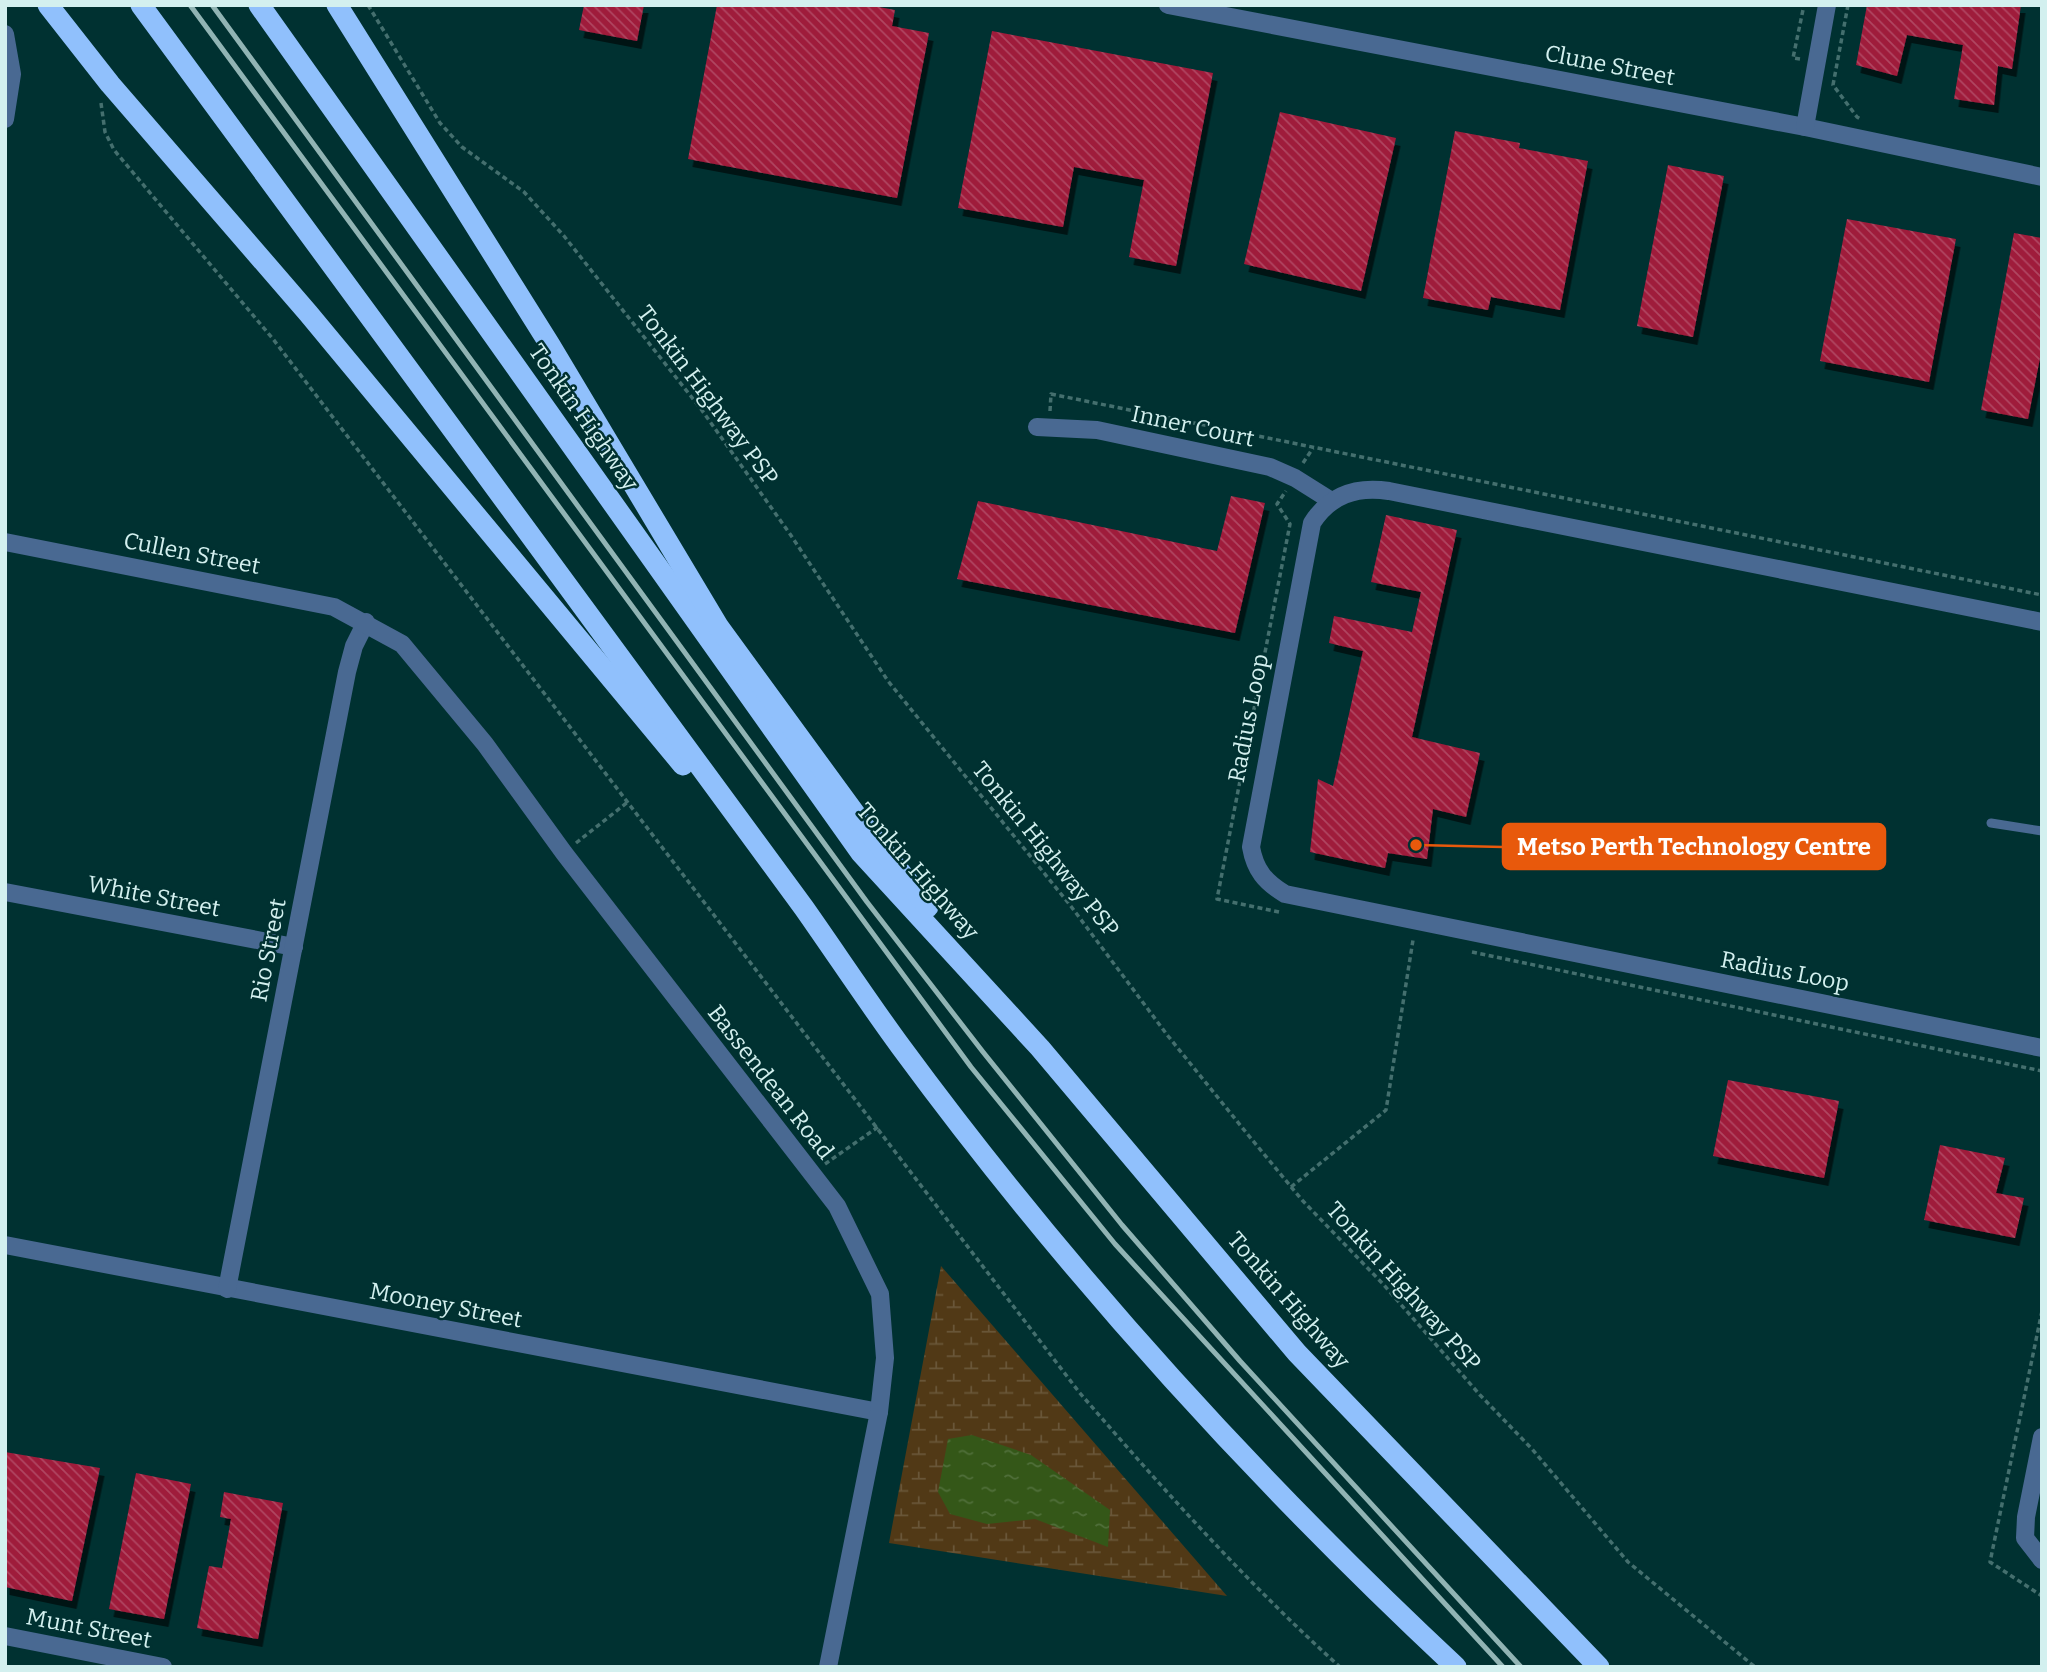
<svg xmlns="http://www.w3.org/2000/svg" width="2047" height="1672" font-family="Bitter,serif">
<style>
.wetland{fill:url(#wetland-marsh)}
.water{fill:url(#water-ripples)}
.building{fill:url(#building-back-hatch);filter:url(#shadow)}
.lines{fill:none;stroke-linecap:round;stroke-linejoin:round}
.path{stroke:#446f6e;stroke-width:3.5;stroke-dasharray:5 3.5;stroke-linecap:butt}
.service{stroke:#496992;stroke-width:9}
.minor{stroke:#496992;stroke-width:18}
.tertiary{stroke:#496992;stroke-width:18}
.motorway{stroke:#90c0fc;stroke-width:21}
.rail{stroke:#91b4b4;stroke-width:5}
.labels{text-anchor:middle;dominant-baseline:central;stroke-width:5;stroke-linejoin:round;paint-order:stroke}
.street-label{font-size:23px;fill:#d3f0ef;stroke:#003131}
.leader{fill:none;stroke:#e8590c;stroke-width:2.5}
.callout-dot{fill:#e8590c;stroke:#003131;stroke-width:2.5}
.callout{fill:#e8590c;stroke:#e8590c;stroke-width:2.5}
.callout-label{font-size:24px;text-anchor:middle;font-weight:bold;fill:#fff}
</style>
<defs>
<pattern id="wetland-marsh" width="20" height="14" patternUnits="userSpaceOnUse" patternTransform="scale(1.75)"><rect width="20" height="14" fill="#513916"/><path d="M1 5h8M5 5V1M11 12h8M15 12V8" fill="none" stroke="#695638"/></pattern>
<pattern id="water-ripples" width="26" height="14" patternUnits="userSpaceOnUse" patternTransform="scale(1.75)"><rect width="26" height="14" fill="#345718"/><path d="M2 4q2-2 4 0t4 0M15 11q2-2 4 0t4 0" fill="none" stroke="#506f3a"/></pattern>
<pattern id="building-back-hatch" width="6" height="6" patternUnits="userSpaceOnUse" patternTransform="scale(1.75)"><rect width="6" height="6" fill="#9f1a3b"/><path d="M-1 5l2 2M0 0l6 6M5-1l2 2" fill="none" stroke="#b04761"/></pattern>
<filter id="shadow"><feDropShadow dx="4.5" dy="8" stdDeviation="0" flood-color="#0009"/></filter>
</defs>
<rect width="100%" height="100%" fill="#003131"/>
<polygon class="wetland" points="941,1266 1227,1596 889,1543"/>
<polygon class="water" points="972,1435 1031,1455 1110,1510 1108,1547 1035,1519 987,1524 950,1514 938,1492 948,1439"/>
<g class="building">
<polygon points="584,5 644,5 637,41 579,30"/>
<polygon points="717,5 868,5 895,10 892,26 929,33 897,198 688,159"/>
<polygon points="1867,5 2021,5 2012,69 1998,66 1994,105 1954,99 1963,45 1907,35 1897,76 1856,65"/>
<polygon points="992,31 1213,73 1176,266 1129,257 1144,180 1074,167 1063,227 958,208"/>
<polygon points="1280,112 1396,138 1361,291 1244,264"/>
<polygon points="1455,131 1520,143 1519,148 1588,161 1560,310 1491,297 1488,310 1423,298"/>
<polygon points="1668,165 1724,176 1693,337 1637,326"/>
<polygon points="1847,219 1956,239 1929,382 1820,361"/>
<polygon points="2014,233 2042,238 2042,348 2028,419 1981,410"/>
<polygon points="1231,496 1265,503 1235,633 957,579 978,501 1217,551"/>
<polygon points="1386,515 1457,530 1412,737 1480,753 1466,817 1433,809 1427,859 1388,853 1385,868 1310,852 1318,779 1333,786 1363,651 1329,643 1334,616 1412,632 1421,592 1371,582"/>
<polygon points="1728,1080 1839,1101 1824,1178 1713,1156"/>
<polygon points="1940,1145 2005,1158 1996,1193 2024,1198 2015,1238 1924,1220"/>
<polygon points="5,1452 100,1468 72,1601 5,1587"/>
<polygon points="136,1473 191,1484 164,1619 109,1609"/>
<polygon points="224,1492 283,1503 258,1639 197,1628 209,1566 222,1568 231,1519 220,1517"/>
</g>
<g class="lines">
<g class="path">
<polyline points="368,5 440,123 462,147 524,192 564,236 701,409 790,534 888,681 1070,905 1168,1036 1249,1136 1302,1200 1383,1284 1480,1395 1532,1449 1628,1562 1755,1667"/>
<polyline points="1848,5 1833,85 1857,117 1862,120"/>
<polyline points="1800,59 1793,58 1804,5"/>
<path d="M101 103 105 132 114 150 273 339 1079 1392C1162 1488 1246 1582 1340 1667"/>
<polyline points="1050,411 1051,394 2042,595"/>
<polyline points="1303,463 1313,448"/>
<polyline points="576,843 629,801"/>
<polyline points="1279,912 1217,899 1290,524 1277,504 1286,491"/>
<polyline points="1472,952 2042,1071"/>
<polyline points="825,1164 878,1127"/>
<polyline points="1291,1187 1386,1110 1413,940"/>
<polyline points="2042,1311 1990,1562 2042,1596"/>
</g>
<polyline class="service" points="1991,823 2042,831"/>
<g class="minor">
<polyline points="1168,5 1805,127 2042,177"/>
<polyline points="5,34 12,74 5,119"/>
<polyline points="1805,127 1827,5"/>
<polyline points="1037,427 1097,430 1270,467 1295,478 1330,500"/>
<path d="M2042 622 1389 491C1356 486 1330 495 1312 523L1251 847C1255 870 1265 882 1285 894L2042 1048"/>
<polyline points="5,892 294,947"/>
<polyline points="5,1245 879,1412"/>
<polyline points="227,1289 347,672 354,646 366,622"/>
<polyline points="2042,1437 2026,1517 2025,1538 2042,1560"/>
<polyline points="5,1636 163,1667"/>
</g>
<polyline class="tertiary" points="5,542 334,607 402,644 485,744 564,853 837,1206 880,1294 885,1358 879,1412 828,1667"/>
<g class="motorway">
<polyline points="48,5 110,84 308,313 683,765"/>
<path d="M141 5 804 908C837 955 868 1002 901 1047 1065 1270 1254 1478 1456 1667"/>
<polyline points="259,5 861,853 1040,1048 1297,1353 1599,1667"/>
<polyline points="337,5 550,345 718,626 864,826 928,907"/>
</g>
<g class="rail">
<polyline points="190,5 971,1067 1115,1244 1503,1667"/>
<polyline points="212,5 867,902 983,1052 1122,1225 1240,1361 1521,1667"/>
</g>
</g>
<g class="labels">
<g class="street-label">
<text transform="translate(1610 65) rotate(11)">Clune Street</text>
<text transform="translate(708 395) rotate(53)">Tonkin Highway PSP</text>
<text transform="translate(584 417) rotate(55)">Tonkin Highway</text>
<text transform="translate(1193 426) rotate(12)">Inner Court</text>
<text transform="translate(192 553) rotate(11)">Cullen Street</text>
<text transform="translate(1248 718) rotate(-79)">Radius Loop</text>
<text transform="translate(1046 849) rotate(51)">Tonkin Highway PSP</text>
<text transform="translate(918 871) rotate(49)">Tonkin Highway</text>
<text transform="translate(154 896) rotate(11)">White Street</text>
<text transform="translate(268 950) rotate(-79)">Rio Street</text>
<text transform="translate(1785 971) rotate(11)">Radius Loop</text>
<text transform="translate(771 1082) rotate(52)">Bassendean Road</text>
<text transform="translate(1404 1286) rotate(48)">Tonkin Highway PSP</text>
<text transform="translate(1289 1300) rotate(49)">Tonkin Highway</text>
<text transform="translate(446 1305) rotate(11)">Mooney Street</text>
<text transform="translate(89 1628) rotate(11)">Munt Street</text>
</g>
</g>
<path class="leader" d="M1416 845L1503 847"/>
<circle class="callout-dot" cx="1416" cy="845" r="7"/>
<rect class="callout" x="1503" y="824" width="382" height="45" rx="7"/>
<g class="callout-label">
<text x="1694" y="855">Metso Perth Technology Centre</text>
</g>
<rect width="2047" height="1672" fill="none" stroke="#d3f0ef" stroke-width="14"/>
</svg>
